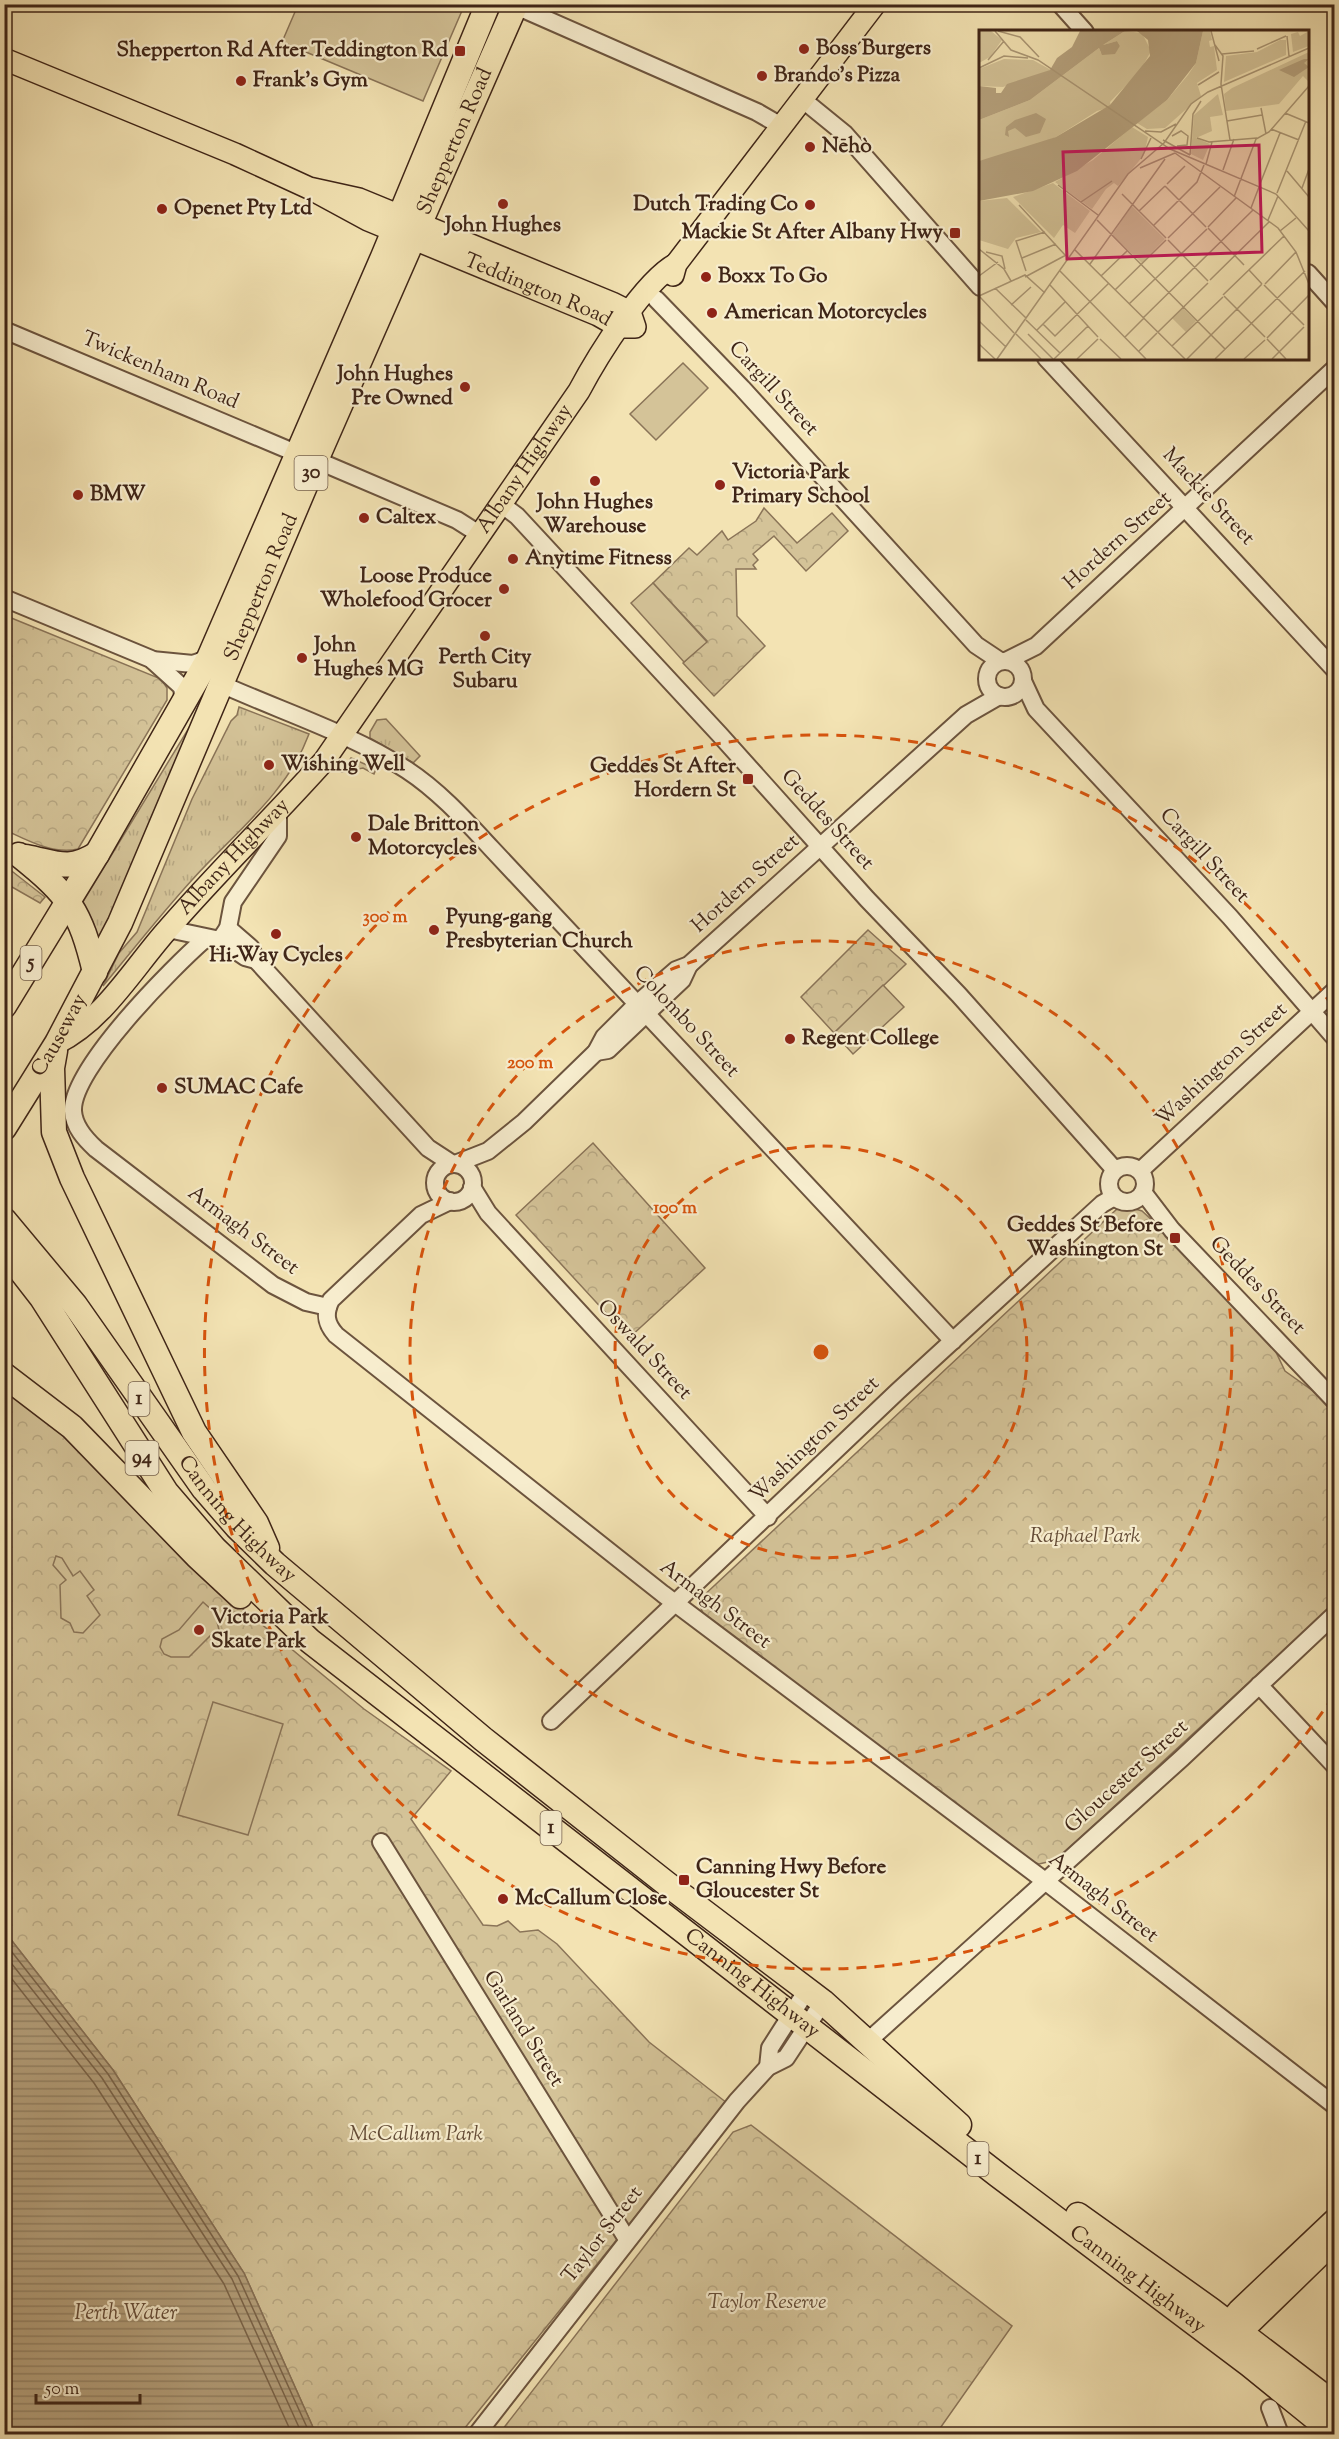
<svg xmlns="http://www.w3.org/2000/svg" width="1339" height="2439" font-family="'Sorts Mill Goudy',serif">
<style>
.grass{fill:url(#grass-tufts);stroke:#8a7458;stroke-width:1.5}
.park{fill:url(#park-crowns);stroke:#8a7458;stroke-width:1.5}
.pitch{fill:#d4c398;stroke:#8a7458;stroke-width:1.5}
.water{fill:url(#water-rules);stroke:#867055;stroke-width:1.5}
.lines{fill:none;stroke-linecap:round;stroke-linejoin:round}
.shore{stroke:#7a644a;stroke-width:1.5}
.minor-casing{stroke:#6c543e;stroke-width:20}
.major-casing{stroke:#3f2517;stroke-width:24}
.highway-casing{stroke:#3f2517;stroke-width:27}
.minor{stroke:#f7edce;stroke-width:16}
.major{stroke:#f3e3b3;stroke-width:21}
.highway{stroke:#f3e3b3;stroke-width:24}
.ring{fill:none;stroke:#d7540d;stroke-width:3;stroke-dasharray:10 8}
.poi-dot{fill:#8f2418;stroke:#f7edce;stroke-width:2}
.labels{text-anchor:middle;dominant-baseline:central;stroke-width:4.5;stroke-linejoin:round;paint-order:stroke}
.shield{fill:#f7edce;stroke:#76614e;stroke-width:1.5}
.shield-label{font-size:20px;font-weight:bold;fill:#3f2517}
.poi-label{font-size:21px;font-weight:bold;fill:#3f2517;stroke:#f7edce;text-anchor:start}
.street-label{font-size:21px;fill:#3f2517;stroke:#f7edce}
.park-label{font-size:21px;font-style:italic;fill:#644c37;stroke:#f7edce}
.water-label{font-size:22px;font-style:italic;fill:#634a36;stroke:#f7edce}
.inset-river{fill:none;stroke:#b6a27e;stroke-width:3}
.inset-road{fill:none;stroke:#ab9775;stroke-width:1.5}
.view{fill:#c2185b;fill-opacity:0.15;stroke:#c2185b;stroke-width:3}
.inset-edge{fill:none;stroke:#3f2517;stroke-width:3}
.centre{fill:#d7540d;stroke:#f7edce;stroke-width:3}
.ring-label{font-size:18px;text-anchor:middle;font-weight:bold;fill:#d7540d;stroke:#f7edce;stroke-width:4.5;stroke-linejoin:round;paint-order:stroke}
</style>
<defs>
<pattern id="grass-tufts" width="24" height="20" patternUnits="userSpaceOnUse" patternTransform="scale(1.5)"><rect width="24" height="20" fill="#d4c398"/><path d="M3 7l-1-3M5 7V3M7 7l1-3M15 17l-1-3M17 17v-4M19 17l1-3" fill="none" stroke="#b7a782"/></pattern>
<pattern id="park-crowns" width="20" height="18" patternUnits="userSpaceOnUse" patternTransform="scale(1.5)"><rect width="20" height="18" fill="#d4c398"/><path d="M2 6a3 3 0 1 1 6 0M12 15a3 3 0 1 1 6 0" fill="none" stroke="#b7a782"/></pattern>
<pattern id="water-rules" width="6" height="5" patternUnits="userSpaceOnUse" patternTransform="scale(1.5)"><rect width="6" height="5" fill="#b6a27e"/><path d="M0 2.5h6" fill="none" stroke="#958466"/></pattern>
</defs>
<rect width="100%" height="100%" fill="#f3e3b3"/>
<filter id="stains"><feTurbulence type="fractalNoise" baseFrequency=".00333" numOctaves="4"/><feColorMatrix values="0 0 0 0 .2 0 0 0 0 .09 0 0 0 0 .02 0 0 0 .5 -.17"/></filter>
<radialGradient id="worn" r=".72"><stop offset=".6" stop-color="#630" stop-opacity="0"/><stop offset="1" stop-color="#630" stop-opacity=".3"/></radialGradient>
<g class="grass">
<path d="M239 707 309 734C287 794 233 834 192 880 161 914 132 951 103 986L119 953 137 932 192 799 231 721 237 715Z"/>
<polygon points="195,718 101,944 84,920 81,905"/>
<polygon points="386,719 420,756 413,763 370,738 370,732 377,720"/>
<polygon points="351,758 376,769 374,774 363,768 342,772"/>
</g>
<g class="park">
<polygon points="764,508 797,543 832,513 848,531 806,571 774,536 753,554 758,560 753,565 756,569 736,569 737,616 765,646 714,696 683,663 707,641 653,583 689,548 697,555 722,531 728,540 756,521"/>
<path d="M4 615 161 679 167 688V700L78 849C53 855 27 840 5 830Z"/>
<polygon points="4,865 45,897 40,903 5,883"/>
<polygon points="868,930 906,964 834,1033 801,997"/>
<polygon points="593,1143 705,1268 629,1338 516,1215"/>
<polygon points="1126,1206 1142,1211 1170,1237 1273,1346 1285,1371 1313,1391 1334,1413 1334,1604 1056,1860 1039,1864 1030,1861 703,1613 700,1606 700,1599 1117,1209"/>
<polygon points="4,1387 72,1434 231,1599 364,1709 451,1771 411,1819 483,1925 497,1926 508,1921 520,1932 538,1930 557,1944 649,2042 727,2103 460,2434 316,2434 244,2273 113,2070 5,1932"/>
<polygon points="751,2125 1012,2326 936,2434 499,2434 733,2132"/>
</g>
<g class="pitch">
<polygon points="460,5 464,6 423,101 282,42 298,5"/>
<polygon points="683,363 708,388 656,440 630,414"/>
<polygon points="653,583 707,642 684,662 631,603"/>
<polygon points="883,985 904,1007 853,1054 834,1033"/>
<polygon points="56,1556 62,1558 73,1576 80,1571 94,1590 87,1596 100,1615 83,1633 74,1632 70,1623 61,1618 60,1585 66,1580 53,1565"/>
<polygon points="203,1602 215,1613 219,1630 215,1631 189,1657 171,1657 164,1654 160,1647 162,1639 179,1630"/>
<polygon points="213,1702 283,1724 248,1835 178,1815"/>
</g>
<polygon class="water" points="5,1932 113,2070 244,2273 316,2434 5,2434"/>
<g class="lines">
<g class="shore">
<polyline points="4,1942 108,2074 238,2276 310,2434"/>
<polyline points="4,1954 102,2078 232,2279 302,2434"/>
<polyline points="4,1969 94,2083 224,2284 292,2434"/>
</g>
<g class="minor-casing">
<g id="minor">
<polyline points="1060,4 1085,32"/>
<polyline points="516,6 757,112 781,126"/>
<polyline points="802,99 845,134 980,287"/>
<polyline points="1308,273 1334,302"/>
<polyline points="656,299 742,388 976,645 1000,661"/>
<polyline points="4,330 298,454"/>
<polyline points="1046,358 1334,669"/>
<polyline points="316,460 457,520 479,534"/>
<polyline points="501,504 517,516 720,735 867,899 959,995 1115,1170"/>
<polyline points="4,598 151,659 182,687 184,704"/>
<polyline points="152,660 193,664 209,658"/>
<polyline points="1006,661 1036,646 1334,369"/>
<circle cx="1005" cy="679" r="18"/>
<polyline points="1023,681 1036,709 1230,917 1334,1037"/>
<path d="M221 684C283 712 350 733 407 770 439 791 465 820 491 848L953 1341"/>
<polyline points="228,928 251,948 256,960 428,1148 451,1163"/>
<polyline points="168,929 220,940 228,928 233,902 278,836 278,813"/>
<path d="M205 939C173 967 71 1069 73 1111 74 1127 85 1139 96 1149L273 1285 306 1302 328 1307"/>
<polyline points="220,940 245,957 256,960"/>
<polyline points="596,1052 608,1050 647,1013 682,980 689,965"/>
<circle cx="454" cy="1183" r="19"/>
<polyline points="455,1164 488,1151 524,1122 596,1052 604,1037 638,1003 676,970 689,965 966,715 999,696"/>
<circle cx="1127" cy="1184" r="18"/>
<polyline points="1140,1171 1334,991"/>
<polyline points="472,1187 488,1213 768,1517"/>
<polyline points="1143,1192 1172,1230 1334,1400"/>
<path d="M450 1201 421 1215 331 1300C324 1314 326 1324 336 1335L663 1594 1045 1881 1334 2105"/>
<polyline points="1259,1685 1334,1765"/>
<polyline points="551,1721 898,1391 1102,1204 1114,1197"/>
<polyline points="381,1842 627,2239"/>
<polyline points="867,2042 1182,1758 1334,1615"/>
<polyline points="768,2067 770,2048 807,1990"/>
<polyline points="1270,2408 1280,2434"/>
<polyline points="477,2434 737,2101 768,2067 786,2058 823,2002"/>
</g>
</g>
<g class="major-casing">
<g id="major">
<path id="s1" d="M4 59 235 154 309 188 368 220 598 315 619 327H635L630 312 612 303 359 199 309 188"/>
<polyline points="673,275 676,264 875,4"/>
<path id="s2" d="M57 1043C104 1020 134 967 168 929 218 871 273 818 324 761L579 391C597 357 644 281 676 264"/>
<polyline points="1218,2335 1239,2310 1334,2220"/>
<polyline points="1229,2344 1334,2242"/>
</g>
</g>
<g class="highway-casing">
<g id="highway">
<path d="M19 855C69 895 80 910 95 972"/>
<path d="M26 857C57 863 68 872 97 854"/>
<polyline points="4,1006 97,854 209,658 383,257 488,4"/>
<polyline points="55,1051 52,1068 54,1132 72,1178 194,1432 256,1523 267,1548"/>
<path id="s3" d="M4 1128 57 1043 120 923 316 460 516 4"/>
<path id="s4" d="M4 1220 75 1305 204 1489 237 1527 275 1564 483 1739 667 1884 823 2002 959 2125"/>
<path id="s5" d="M4 1249 42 1298 166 1492 214 1548 310 1641 998 2175 1250 2365 1334 2433"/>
<polyline points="4,1375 72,1427 197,1556 240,1596"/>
<polyline points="1078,2215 1211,2310 1334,2404"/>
</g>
</g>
<use href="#minor" class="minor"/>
<use href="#major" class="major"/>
<use href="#highway" class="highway"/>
</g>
<g class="ring">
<circle cx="821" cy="1352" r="206"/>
<circle cx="821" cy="1352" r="411"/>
<path d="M1333 1697A617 617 0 1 1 1333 1007"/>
</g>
<g class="poi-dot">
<circle cx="804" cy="49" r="6"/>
<rect x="454" y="45" width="12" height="12" rx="3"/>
<circle cx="762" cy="76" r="6"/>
<circle cx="241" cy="81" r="6"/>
<circle cx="810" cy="147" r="6"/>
<circle cx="503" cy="204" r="6"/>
<circle cx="810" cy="205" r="6"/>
<circle cx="162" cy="209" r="6"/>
<rect x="949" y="227" width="12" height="12" rx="3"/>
<circle cx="706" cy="277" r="6"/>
<circle cx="712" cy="313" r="6"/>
<circle cx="465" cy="387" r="6"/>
<circle cx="595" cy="481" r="6"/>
<circle cx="720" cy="485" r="6"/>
<circle cx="78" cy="495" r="6"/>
<circle cx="364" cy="518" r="6"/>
<circle cx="513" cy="559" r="6"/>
<circle cx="504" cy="589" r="6"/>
<circle cx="485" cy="636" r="6"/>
<circle cx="302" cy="658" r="6"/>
<circle cx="269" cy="765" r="6"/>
<rect x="742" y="773" width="12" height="12" rx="3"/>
<circle cx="356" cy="837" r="6"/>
<circle cx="434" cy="930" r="6"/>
<circle cx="276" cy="934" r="6"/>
<circle cx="790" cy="1039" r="6"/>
<circle cx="162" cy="1088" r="6"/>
<rect x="1169" y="1232" width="12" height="12" rx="3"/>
<circle cx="199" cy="1630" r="6"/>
<rect x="678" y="1874" width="12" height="12" rx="3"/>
<circle cx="503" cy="1899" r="6"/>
</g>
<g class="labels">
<g class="shield">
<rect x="294.5" y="456" width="33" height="34" rx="4.5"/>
<rect x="20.5" y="946" width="21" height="34" rx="4.5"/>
<rect x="128.5" y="1382" width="21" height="34" rx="4.5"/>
<rect x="125.5" y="1441" width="33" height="34" rx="4.5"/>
<rect x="540.5" y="1811" width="21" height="34" rx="4.5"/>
<rect x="967.5" y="2142" width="21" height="34" rx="4.5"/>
</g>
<g class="shield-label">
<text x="311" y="473">30</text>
<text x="31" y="963">5</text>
<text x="139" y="1399">1</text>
<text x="142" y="1458">94</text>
<text x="551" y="1828">1</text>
<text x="978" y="2159">1</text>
</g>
<g class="poi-label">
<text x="816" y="49">Boss Burgers</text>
<text x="448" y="51" text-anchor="end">Shepperton Rd After Teddington Rd</text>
<text x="774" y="76">Brando's Pizza</text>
<text x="253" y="81">Frank's Gym</text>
<text x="822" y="147">Nēhò</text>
<text x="798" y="205" text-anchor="end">Dutch Trading Co</text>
<text x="174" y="209">Openet Pty Ltd</text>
<text x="503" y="226" text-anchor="middle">John Hughes</text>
<text x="943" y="233" text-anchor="end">Mackie St After Albany Hwy</text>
<text x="718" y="277">Boxx To Go</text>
<text x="724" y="313">American Motorcycles</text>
<text x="453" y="375" text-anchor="end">John Hughes<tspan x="453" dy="24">Pre Owned</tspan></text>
<text x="732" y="473">Victoria Park<tspan x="732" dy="24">Primary School</tspan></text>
<text x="90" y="495">BMW</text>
<text x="595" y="503" text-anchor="middle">John Hughes<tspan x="595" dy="24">Warehouse</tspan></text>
<text x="376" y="518">Caltex</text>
<text x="525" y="559">Anytime Fitness</text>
<text x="492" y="577" text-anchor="end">Loose Produce<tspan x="492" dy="24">Wholefood Grocer</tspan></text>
<text x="314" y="646">John<tspan x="314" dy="24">Hughes MG</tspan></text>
<text x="485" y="658" text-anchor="middle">Perth City<tspan x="485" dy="24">Subaru</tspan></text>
<text x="281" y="765">Wishing Well</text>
<text x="736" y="767" text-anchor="end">Geddes St After<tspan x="736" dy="24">Hordern St</tspan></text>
<text x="368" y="825">Dale Britton<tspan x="368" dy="24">Motorcycles</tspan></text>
<text x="446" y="918">Pyung-gang<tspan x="446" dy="24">Presbyterian Church</tspan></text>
<text x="276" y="956" text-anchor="middle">Hi-Way Cycles</text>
<text x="802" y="1039">Regent College</text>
<text x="174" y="1088">SUMAC Cafe</text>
<text x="1163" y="1226" text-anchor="end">Geddes St Before<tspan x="1163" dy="24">Washington St</tspan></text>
<text x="211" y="1618">Victoria Park<tspan x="211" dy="24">Skate Park</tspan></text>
<text x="696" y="1868">Canning Hwy Before<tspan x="696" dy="24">Gloucester St</tspan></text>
<text x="515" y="1899">McCallum Close</text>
</g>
<g class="street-label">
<text stroke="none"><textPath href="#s3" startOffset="1086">Shepperton Road</textPath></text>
<text stroke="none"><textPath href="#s1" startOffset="582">Teddington Road</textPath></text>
<text transform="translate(160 371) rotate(23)">Twickenham Road</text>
<text transform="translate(773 389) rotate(47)">Cargill Street</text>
<text stroke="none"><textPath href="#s2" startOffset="744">Albany Highway</textPath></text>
<text transform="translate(1208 497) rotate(47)">Mackie Street</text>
<text transform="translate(1118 541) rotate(-42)">Hordern Street</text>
<text stroke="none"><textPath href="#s3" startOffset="600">Shepperton Road</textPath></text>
<text transform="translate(827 820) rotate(48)">Geddes Street</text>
<text transform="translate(1204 856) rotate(47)">Cargill Street</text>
<text stroke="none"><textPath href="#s2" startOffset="258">Albany Highway</textPath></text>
<text transform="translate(746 884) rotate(-42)">Hordern Street</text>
<text transform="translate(686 1022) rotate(47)">Colombo Street</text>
<text stroke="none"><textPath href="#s3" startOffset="108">Causeway</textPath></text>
<text transform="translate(1222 1065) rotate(-43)">Washington Street</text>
<text transform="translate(243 1231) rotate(37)">Armagh Street</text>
<text transform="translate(1257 1286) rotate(46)">Geddes Street</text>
<text transform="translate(644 1350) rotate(47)">Oswald Street</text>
<text transform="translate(815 1440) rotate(-44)">Washington Street</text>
<text stroke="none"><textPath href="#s4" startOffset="380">Canning Highway</textPath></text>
<text transform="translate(715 1605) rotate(37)">Armagh Street</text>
<text transform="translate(1127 1777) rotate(-42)">Gloucester Street</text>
<text transform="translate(1103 1898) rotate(38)">Armagh Street</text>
<text stroke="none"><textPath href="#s5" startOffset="1059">Canning Highway</textPath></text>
<text transform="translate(523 2029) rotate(58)">Garland Street</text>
<text transform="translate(603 2235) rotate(-52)">Taylor Street</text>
<text stroke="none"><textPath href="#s5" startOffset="1545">Canning Highway</textPath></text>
</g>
<g class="park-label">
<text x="1085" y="1537">Raphael Park</text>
<text x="416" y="2135">McCallum Park</text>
<text x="767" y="2303">Taylor Reserve</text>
</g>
<g class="water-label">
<text x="126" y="2314">Perth Water</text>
</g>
</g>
<g transform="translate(979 30)">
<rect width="330" height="330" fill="#f3e3b3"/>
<path d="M0 1H12L23 10 11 27 0 33ZM146 1 163 3 172 21 161 41 131 72 132 77 118 81 77 107 44 121 0 131V90L51 70 120 18 122 23 135 24 141 16 138 11 124 15ZM224 1H231L233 10 230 11 231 17 235 16 238 40 218 53 222 66 186 98 168 99 158 93 188 70 209 45 217 33ZM330 1V16L314 22 312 4 319 2 321 6ZM301 10H307V25L245 52 247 26 278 22ZM330 22V52L324 46 300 74 247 81 245 64 253 58ZM25 29 54 30 72 40 24 57 0 56V39ZM239 64 244 85 231 87 233 101 217 108 231 114 224 130 212 124 215 85ZM153 97 169 107 165 125 139 156 135 153 127 159 113 179 76 152 114 130ZM74 153 111 181 96 203 84 195 75 208 34 167ZM28 168 62 202 37 208 29 219 0 210V171ZM153 176 186 209 163 233 133 205ZM204 278 217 291 207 302 193 288Z" fill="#d4c398"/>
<path d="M101 1H146L124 15 138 11 141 16 136 24 123 25 120 18 51 70 0 90V56L17 58V63H22L28 54 71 40 78 28 93 17ZM158 1H224L217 33 188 70 98 141 54 161 0 171V131L77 107 131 75 171 26 169 10ZM325 29H330L325 33 330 37 315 47 300 40ZM57 83 67 89 61 103 47 107 36 98 29 101 30 107 26 105 27 97 36 90Z" fill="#b6a27e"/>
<path class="inset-river" d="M80 40 116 1M0 74 18 73 76 43"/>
<path class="inset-road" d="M16 1 32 20 59 30 191 119 297 164 330 201M19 1 41 7 60 27M232 1 240 31M308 6 310 26M236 15 244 26 242 54 251 110M278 19 307 6M243 24 275 21M9 30 25 11M0 38 25 26 49 28M219 55 240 42M282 78 287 104M306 83 330 93M248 91 283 85M292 99 320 110M166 101 182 102 197 94M193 106 202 101 209 106 208 115 198 116M218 108 230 112 278 108M184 110 211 125M196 123 299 198 317 222 330 254M211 125 214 84 222 71M162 129 172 108M227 134 233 112M161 138 196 123M244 140 255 109M308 141 330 167M188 154 206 136M281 154 301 103M79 155 119 185M186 156 227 197M323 158 330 139M298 163 327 91M143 164 187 208M255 167 277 109 290 102 330 56M102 172 133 151M40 175 86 225M272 178 280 157M160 181 186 156M118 190 246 319M289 190 299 166M175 195 218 152 225 135M229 197 257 168M229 198 265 235M301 201 317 188M189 208 241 157M189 210 229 251M0 219 25 239 32 251M95 219 206 329M7 222 23 226 26 239M43 228 77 214M111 234 186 129M270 240 283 254M47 241 37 211 66 202M81 241 167 329M0 246 19 232M122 246 148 221M46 247 87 225M231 250 290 192M286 254 317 222M71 255 119 307M285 255 325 295M16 258 47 288M136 260 187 210M244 265 305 206M0 266 35 303M0 266 46 245 66 263M245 266 286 307M150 274 228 199M32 275 52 257M164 288 274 180M47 290 81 323M0 291 27 317M64 294 76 306 130 253M58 300 86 272M179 302 229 253M37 304 62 329M49 304 74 329M146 307 165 288M288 308 330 265M121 309 142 329M288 309 307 329M0 314 16 329M193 316 244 267M160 321 178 303M18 329 149 144 185 113 212 74 229 62 330 18M75 329 109 296M98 329 119 309M208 329 283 254M236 329 326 241M265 329 286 310M293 329 325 297"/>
<path class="view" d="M280 115 283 222 88 229 84 122Z"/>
<rect width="330" height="330" class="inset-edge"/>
</g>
<circle cx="821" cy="1352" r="9" class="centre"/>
<g class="ring-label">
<text x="385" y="922">300 m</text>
<text x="530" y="1068">200 m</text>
<text x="675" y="1213">100 m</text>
</g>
<rect width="1339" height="2439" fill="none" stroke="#f3e3b3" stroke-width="24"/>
<rect x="6" y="6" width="1327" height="2427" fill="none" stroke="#3f2517" stroke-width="3"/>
<rect x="12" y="12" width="1315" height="2415" fill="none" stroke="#3f2517" stroke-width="1.5"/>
<path d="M36 2394v9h104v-9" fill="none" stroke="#3f2517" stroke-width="3"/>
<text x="45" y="2394" font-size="18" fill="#3f2517" stroke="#f7edce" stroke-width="4.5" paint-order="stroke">50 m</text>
<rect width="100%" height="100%" filter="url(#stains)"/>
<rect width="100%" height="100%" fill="url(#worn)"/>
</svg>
